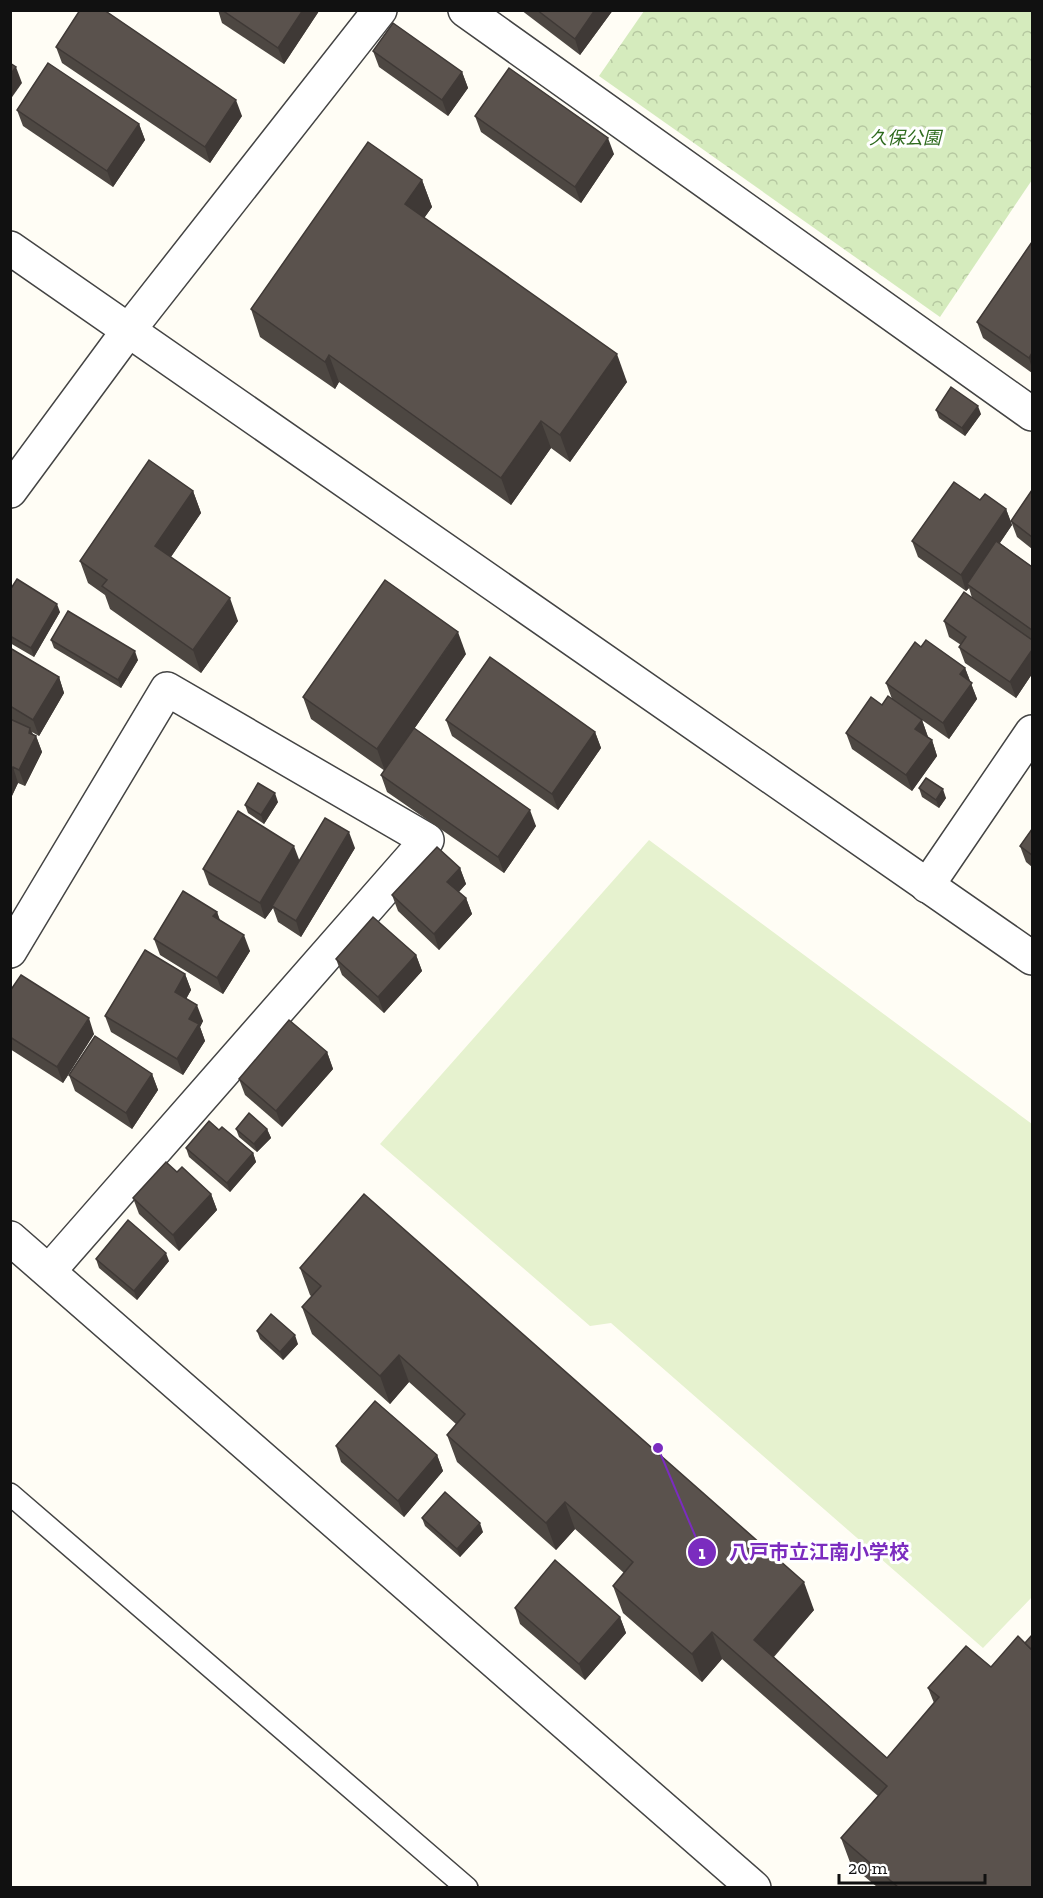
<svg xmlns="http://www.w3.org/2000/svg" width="1043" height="1898" font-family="'Zilla Slab','Noto Sans JP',serif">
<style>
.park{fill:url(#park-crowns)}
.pitch{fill:#e6f2cf}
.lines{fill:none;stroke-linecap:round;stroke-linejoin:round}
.service-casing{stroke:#444;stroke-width:24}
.minor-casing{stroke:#444;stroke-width:36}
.tertiary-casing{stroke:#444;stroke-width:36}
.service{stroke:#fff;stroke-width:21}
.minor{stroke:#fff;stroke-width:33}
.tertiary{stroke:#fff;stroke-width:33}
.wall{fill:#4d4742}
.shaded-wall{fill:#3f3936}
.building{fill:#5a524d;stroke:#3f3936;stroke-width:1.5}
.labels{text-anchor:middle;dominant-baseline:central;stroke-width:6;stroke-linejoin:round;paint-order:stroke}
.park-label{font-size:18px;font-style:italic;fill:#2f6b1f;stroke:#fff}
.leader{fill:none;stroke:#7b2cbf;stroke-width:2}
.callout-dot{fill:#7b2cbf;stroke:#fff;stroke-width:2}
.mark-label{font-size:18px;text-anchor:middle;font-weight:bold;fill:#fff}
.callout-label{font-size:20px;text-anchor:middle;font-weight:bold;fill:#7b2cbf;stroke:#fff;stroke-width:6;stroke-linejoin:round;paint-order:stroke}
</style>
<defs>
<pattern id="park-crowns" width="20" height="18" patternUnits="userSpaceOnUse" patternTransform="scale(1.5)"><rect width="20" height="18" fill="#d5ebbd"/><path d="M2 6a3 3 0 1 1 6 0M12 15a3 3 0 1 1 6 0" fill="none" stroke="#b6c8a1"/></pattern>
</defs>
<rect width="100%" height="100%" fill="#fffdf5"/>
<polygon class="park" points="644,11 1032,11 1032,180 940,317 599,76"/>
<polygon class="pitch" points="649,840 1032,1124 1032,1597 983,1648 611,1323 590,1326 380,1144"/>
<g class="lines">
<g class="service-casing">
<polyline id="service" points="10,1494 467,1888"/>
</g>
<g class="minor-casing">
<g id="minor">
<polyline points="465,10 1032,414"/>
<polyline points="10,491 128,331 380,10"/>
<polyline points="927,886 1032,732"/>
<polyline points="10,951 167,689 427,840 49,1271"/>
<polyline points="10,1238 754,1888"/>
</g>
</g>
<g class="tertiary-casing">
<polyline id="tertiary" points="10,248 1032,958"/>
</g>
<use href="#service" class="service"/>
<use href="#minor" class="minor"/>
<use href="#tertiary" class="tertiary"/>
</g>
<g class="wall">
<polygon points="218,10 319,10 319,11 284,64 222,23"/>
<polygon points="521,10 613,10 580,55"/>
<polygon points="56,47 242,116 210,163 62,63"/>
<polygon points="373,51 462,72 468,88 448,116 379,67"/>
<polygon points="17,110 139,124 145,140 113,187 23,126"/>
<polygon points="475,116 614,154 581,203 481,132"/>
<polygon points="422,180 432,207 424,218 627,382 570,462 551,448 511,505 339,382 335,389 260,337 251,309"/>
<polygon points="1032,242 1032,373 983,338 977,322"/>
<polygon points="936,410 981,414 965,436 939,418"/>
<polygon points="1032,490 1032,549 1017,537 1011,521"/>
<polygon points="193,491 201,513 171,557 238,621 201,673 110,609 105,595 88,583 80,561"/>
<polygon points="980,500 1006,509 1012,525 1000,543 1032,567 1032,674 1016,698 965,663 959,647 961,645 949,637 944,621 972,598 969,588 966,591 918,557 912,541"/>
<polygon points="10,590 60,612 34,657 10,643"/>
<polygon points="51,640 138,660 121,688 54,648"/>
<polygon points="921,647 965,668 977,699 949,739 892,699 886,683"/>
<polygon points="10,648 59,677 64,693 39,736 32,732 33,734 36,736 42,752 25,786 18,783 10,800"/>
<polygon points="466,654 414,729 536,826 504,873 387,792 381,775 385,771 311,719 303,697"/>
<polygon points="882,705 922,720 928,737 932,740 937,756 912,791 852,749 846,733"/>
<polygon points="446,720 595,732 601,748 558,810 452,736"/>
<polygon points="919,788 946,798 939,808 922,797"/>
<polygon points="278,802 264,824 248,813 245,805"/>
<polygon points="1032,829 1032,867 1026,862 1020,846"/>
<polygon points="355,848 301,937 278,922 273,908 265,919 209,885 203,869 300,860"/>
<polygon points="460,868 466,884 459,892 466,898 472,914 439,950 398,911 392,895"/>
<polygon points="217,912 220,920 250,951 223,994 160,955 154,939"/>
<polygon points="416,955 422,971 384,1013 342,975 336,959"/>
<polygon points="185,974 191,990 186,999 203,1021 200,1027 205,1041 183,1075 111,1032 105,1016"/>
<polygon points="10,991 94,1034 63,1083 10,1049"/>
<polygon points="327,1052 333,1069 282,1127 245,1095 239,1079"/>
<polygon points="152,1074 158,1090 132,1129 75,1091 69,1075"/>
<polygon points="236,1129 267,1129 271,1138 257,1152 239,1137"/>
<polygon points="219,1130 253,1153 256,1162 230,1192 189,1157 186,1148"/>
<polygon points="177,1172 211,1194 217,1210 179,1251 139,1214 133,1198"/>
<polygon points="96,1259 169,1261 137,1300 99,1268"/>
<polygon points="300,1268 814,1610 774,1657 887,1758 934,1703 928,1688 966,1646 1032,1887 877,1887 851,1865 841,1838 878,1796 722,1659 702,1682 623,1613 613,1586 624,1573 575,1529 556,1550 457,1462 447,1435 456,1424 409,1382 390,1404 312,1334 302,1307 312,1297 310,1295"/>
<polygon points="257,1331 298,1344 283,1360 260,1339"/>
<polygon points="336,1446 437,1455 443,1471 404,1517 341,1462"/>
<polygon points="422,1518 483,1532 460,1557 425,1526"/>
<polygon points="515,1608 620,1617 626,1633 585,1680 520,1624"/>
</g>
<g class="shaded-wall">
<polygon points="303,10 319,10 319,11 284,64 278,48"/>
<polygon points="595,10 613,10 580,55 575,39"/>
<polygon points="16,67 22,83 10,100 10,75"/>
<polygon points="462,72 468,88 448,116 442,100"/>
<polygon points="236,100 242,116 210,163 205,147"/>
<polygon points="139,124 145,140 113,187 107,171"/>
<polygon points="608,138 614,154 581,203 575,187"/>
<polygon points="422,180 432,207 415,231 405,204"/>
<polygon points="1032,353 1032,369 1029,358"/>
<polygon points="617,354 627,382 570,462 560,435"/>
<polygon points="329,355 339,382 335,389 325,362"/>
<polygon points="978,406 981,414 965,436 962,428"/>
<polygon points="541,421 551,448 511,505 501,478"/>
<polygon points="193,491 201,513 163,568 155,546"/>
<polygon points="1006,509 1012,525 970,586 967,584 969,588 966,591 961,575"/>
<polygon points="230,598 238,621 201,673 193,650"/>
<polygon points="57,604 60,612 34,657 31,648"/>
<polygon points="458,632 466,654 385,771 377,749"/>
<polygon points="1032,650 1032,674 1016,698 1010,682"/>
<polygon points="135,651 138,660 121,688 118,680"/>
<polygon points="965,668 977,699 949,739 943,723 960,674"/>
<polygon points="59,677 64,693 39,736 33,720"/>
<polygon points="922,720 928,737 915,729"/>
<polygon points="30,728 34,739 36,736 42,752 25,786 19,770"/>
<polygon points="595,732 601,748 558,810 552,794"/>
<polygon points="932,740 937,756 912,791 906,775"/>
<polygon points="13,767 18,783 10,800 10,772"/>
<polygon points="943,789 946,798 939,808 936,800"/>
<polygon points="275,793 278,802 264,824 261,815"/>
<polygon points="530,810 536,826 504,873 498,857"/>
<polygon points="349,832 355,848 301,937 296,921"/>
<polygon points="294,846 300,862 272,906 273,908 265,919 260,903"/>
<polygon points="460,868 466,884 453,898 447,882"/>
<polygon points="466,898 472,914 439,950 434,934"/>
<polygon points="217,912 222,928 213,916"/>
<polygon points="244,935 250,951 223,994 217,978"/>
<polygon points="416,955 422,971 384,1013 378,997"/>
<polygon points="185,974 191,990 181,1008 175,992"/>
<polygon points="197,1005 203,1021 200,1027 205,1041 183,1075 177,1059 189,1019"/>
<polygon points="89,1018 94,1034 63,1083 57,1067"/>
<polygon points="327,1052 333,1069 282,1127 276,1111"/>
<polygon points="152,1074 158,1090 132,1129 126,1113"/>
<polygon points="267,1129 271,1138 257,1152 254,1144"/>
<polygon points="253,1153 256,1162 230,1192 227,1183"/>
<polygon points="211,1194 217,1210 179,1251 173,1235"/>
<polygon points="166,1253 169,1261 137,1300 134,1291"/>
<polygon points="295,1335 298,1344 283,1360 280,1352"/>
<polygon points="399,1355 409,1382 390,1404 380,1376"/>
<polygon points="437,1455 443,1471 404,1517 398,1501"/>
<polygon points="565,1502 575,1529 556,1550 546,1523"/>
<polygon points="480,1523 483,1532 460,1557 457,1549"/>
<polygon points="804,1582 814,1610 764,1667 754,1640"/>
<polygon points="620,1617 626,1633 585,1680 579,1664"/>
<polygon points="712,1632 722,1659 702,1682 692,1654"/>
</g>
<g class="building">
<polygon points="80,10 104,10 236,100 205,147 56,47"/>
<polygon points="222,10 303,10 278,48"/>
<polygon points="537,10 595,10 575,39"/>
<polygon points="393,23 462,72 442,100 373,51"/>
<polygon points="10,63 16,67 10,75"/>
<polygon points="48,63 139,124 107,171 17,110"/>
<polygon points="509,68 608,138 575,187 475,116"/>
<polygon points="368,142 422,180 405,204 617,354 560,435 541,421 501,478 329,355 325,362 251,309"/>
<polygon points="1032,242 1032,353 1029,358 977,322"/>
<polygon points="951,387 978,406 962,428 936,410"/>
<polygon points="149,460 193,491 155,546 230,598 193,650 102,586 107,580 80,561"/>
<polygon points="954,482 980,500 985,494 1006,509 961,575 912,541"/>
<polygon points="1032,490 1032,537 1011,521"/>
<polygon points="996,541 1032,567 1032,630 967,584"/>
<polygon points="17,579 57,604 31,648 10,636 10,590"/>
<polygon points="385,580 458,632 377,749 303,697"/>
<polygon points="964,592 1032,640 1032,650 1010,682 959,647 966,637 944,621"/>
<polygon points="68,611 135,651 118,680 51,640"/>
<polygon points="926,640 965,668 960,674 972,683 943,723 886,683 915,642 921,647"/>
<polygon points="10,648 59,677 33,720 10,706"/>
<polygon points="490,657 595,732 552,794 446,720"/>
<polygon points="888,696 922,720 915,729 932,740 906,775 846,733 871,697 882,705"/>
<polygon points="10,719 30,728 29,733 36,736 19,770 13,767 10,772"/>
<polygon points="414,728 530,810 498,857 381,775"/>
<polygon points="926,778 943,789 936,800 919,788"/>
<polygon points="258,783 275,793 261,815 245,805"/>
<polygon points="238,811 294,846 260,903 203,869"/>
<polygon points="325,818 349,832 296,921 272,906"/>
<polygon points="1032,829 1032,855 1020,846"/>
<polygon points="437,847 460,868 447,882 466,898 434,934 392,895"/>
<polygon points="183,891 217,912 213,916 244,935 217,978 154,939"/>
<polygon points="373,917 416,955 378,997 336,959"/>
<polygon points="145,950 185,974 175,992 197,1005 189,1019 199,1024 177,1059 105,1016"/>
<polygon points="21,975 89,1018 57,1067 10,1037 10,991"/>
<polygon points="289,1020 327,1052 276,1111 239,1079"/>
<polygon points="95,1036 152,1074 126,1113 69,1075"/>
<polygon points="249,1113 267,1129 254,1144 236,1129"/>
<polygon points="209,1121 219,1130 222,1127 253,1153 227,1183 186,1148"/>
<polygon points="166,1162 177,1172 182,1167 211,1194 173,1235 133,1198"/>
<polygon points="364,1194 804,1582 754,1640 887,1758 939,1697 928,1688 966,1646 991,1667 1018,1636 1032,1650 1032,1887 898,1887 841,1838 887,1786 712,1632 692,1654 613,1586 633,1562 565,1502 546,1523 447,1435 465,1414 399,1355 380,1376 302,1307 321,1286 300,1268"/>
<polygon points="128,1220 166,1253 134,1291 96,1259"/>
<polygon points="271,1314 295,1335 280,1352 257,1331"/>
<polygon points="375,1401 437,1455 398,1501 336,1446"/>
<polygon points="445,1492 480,1523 457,1549 422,1518"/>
<polygon points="555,1560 620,1617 579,1664 515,1608"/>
<polygon points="1032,1635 1032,1650 1025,1643"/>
</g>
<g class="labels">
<g class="park-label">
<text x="905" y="138">久保公園</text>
</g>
</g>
<path class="leader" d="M658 1448L702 1552"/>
<g class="callout-dot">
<circle cx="658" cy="1448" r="6"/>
<circle cx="702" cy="1552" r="15"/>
</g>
<g class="mark-label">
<text x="702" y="1559">1</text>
</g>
<g class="callout-label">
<text x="819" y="1559">八戸市立江南小学校</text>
</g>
<rect width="1043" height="1898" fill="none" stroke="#111111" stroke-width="24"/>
<path d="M839 1874v9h146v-9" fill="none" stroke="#111111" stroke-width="3"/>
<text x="848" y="1874" font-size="18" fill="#111111" stroke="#ffffff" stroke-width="4.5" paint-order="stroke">20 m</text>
</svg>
